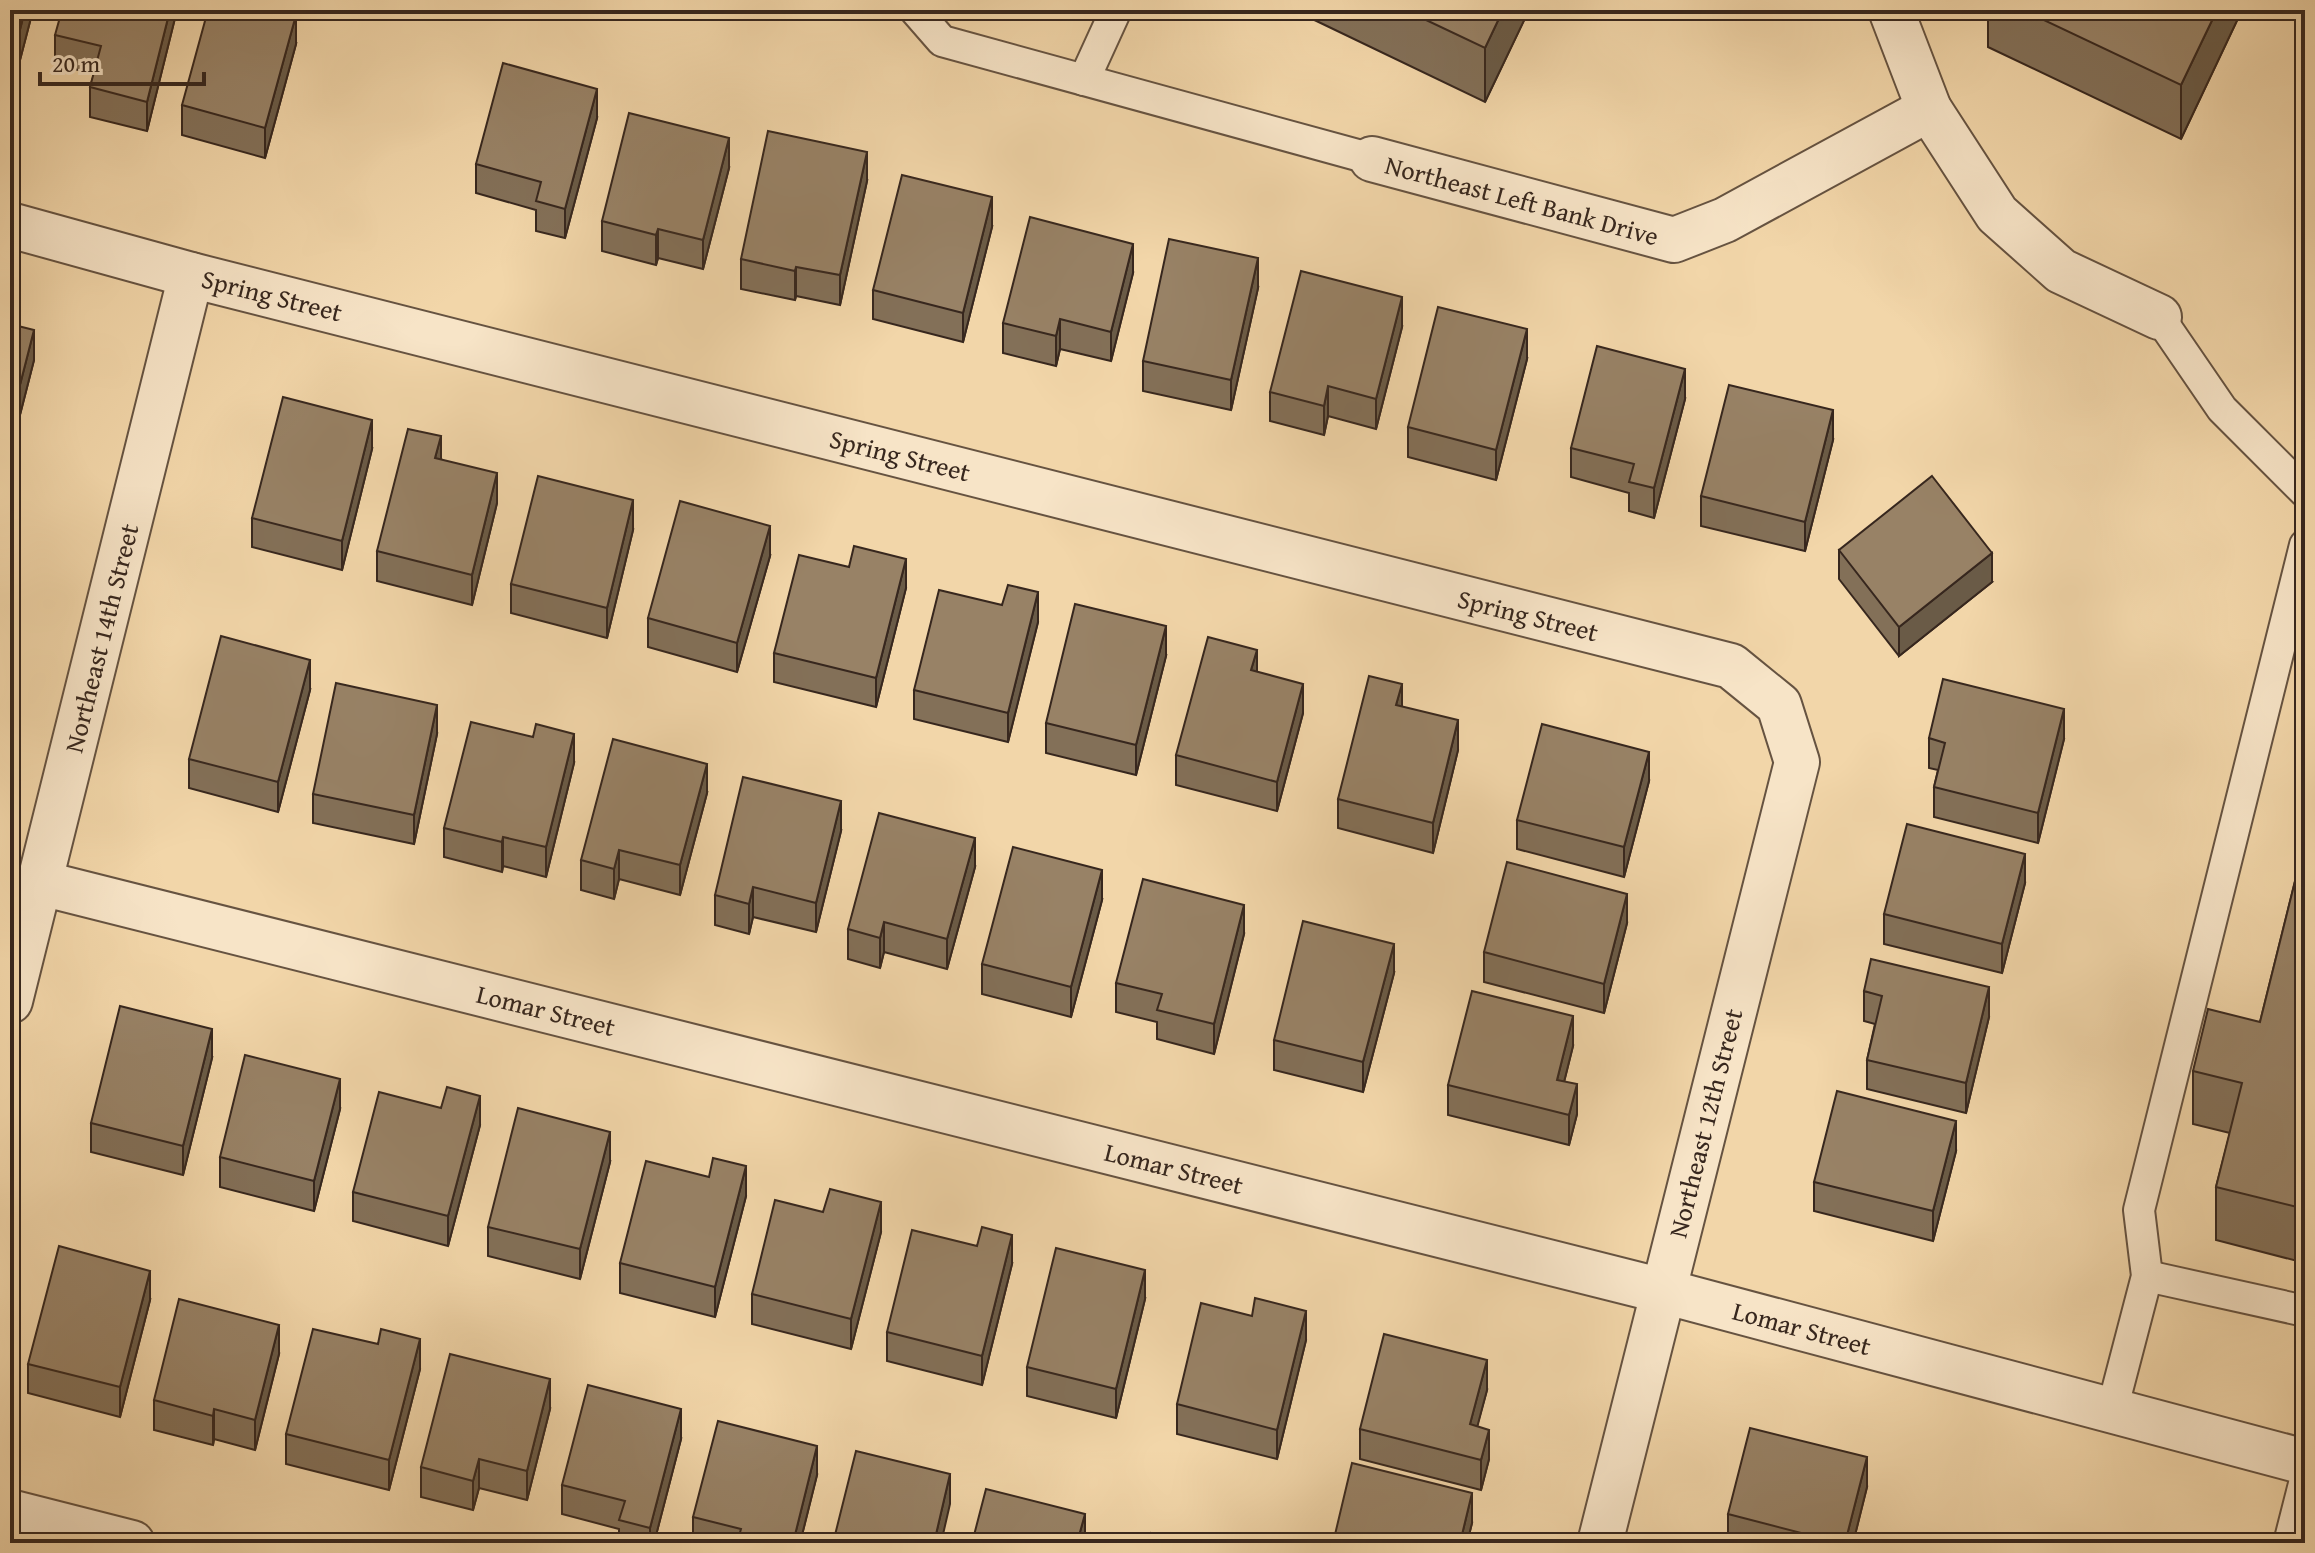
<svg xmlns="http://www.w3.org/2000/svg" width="2315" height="1553" font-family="'Gentium Book Plus',serif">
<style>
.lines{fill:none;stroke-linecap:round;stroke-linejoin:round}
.lane-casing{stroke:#665341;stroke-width:34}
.street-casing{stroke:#665341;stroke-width:48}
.lane{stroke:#f7e4c7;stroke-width:30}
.street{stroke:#f7e4c7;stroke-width:44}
.wall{fill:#837058;stroke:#37271e;stroke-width:2}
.shaded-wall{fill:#6a5b47;stroke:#37271e;stroke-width:2}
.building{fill:#988266;stroke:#37271e;stroke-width:2}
.labels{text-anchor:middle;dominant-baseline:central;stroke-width:6;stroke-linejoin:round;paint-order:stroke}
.street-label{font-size:26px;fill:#37271e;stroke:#f7e4c7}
</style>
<rect width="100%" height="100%" fill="#f2d6a9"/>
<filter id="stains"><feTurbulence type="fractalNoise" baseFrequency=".0025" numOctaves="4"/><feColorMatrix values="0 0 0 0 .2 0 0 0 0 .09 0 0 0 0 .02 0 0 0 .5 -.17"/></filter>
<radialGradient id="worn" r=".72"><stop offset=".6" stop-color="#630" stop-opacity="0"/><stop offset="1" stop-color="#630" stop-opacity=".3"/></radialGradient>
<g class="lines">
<g class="lane-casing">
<g id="lane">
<polyline points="915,10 942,41 1372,159"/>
<polyline points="1084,80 1116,10"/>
<polyline points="2159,317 2222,409 2305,492"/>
<polyline points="2147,1276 2305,1311"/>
<polyline points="2112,1410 2147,1276 2139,1210 2305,545"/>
<polyline points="2289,1543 2305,1480"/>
</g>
</g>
<g class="street-casing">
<g id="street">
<polyline points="1891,10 1929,109 1997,214 2061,271 2159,317"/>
<polyline points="1372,159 1674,240 1725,220 1929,109"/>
<polyline points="10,225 191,275 1731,666 1779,705 1797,762 1600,1543"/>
<polyline points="41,883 1663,1291 2305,1462"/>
<polyline points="10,1001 191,275"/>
<polyline points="10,1512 132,1543"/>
</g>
</g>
<use href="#lane" class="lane"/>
<use href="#street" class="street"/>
</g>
<g class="wall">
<polygon points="10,10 33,10 14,83 10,82"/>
<polygon points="177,10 147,131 90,117 90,87 94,74 55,64 55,35"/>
<polygon points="1304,10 1529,10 1485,102 1304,15"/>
<polygon points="1988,10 2242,10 2181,139 1988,47"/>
<polygon points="296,44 265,158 182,135 182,105"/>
<polygon points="597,118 565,238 536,231 536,210 476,193 476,164"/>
<polygon points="729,168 703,269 658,258 656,265 602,251 602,221"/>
<polygon points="867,181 840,305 796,296 795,300 741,289 741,259"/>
<polygon points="992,227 963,342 873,319 873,290"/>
<polygon points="1133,273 1111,361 1060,349 1056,366 1003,353 1003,323"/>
<polygon points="1258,288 1231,410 1143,391 1143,361"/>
<polygon points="10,324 34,360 11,450 10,450"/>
<polygon points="1402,327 1376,429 1328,416 1324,435 1270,421 1270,392"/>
<polygon points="1527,359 1496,480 1408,457 1408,427"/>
<polygon points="1685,399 1654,518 1629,511 1629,493 1571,477 1571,448"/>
<polygon points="1833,440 1805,551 1701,526 1701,496"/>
<polygon points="372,449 342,570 252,547 252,518"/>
<polygon points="441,459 497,503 472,605 377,581 377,551"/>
<polygon points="633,530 607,638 511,613 511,584"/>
<polygon points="1839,550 1992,582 1899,656 1839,579"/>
<polygon points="770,556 737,672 648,647 648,618"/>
<polygon points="849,567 906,588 876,707 774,682 774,653"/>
<polygon points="1002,605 1038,622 1008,742 914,719 914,690"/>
<polygon points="1166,656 1136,775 1046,753 1046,723"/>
<polygon points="1257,672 1303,713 1277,811 1176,785 1176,755"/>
<polygon points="310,690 278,812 189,788 189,759"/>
<polygon points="1402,707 1458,750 1433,853 1338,828 1338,799"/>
<polygon points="437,734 414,844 313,823 313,794"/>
<polygon points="1929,738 2064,739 2038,843 1934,817 1934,787 1938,770 1929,768"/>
<polygon points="574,763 546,877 503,866 502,872 444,857 444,828"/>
<polygon points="1649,781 1624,877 1517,849 1517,820"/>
<polygon points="707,793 680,895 619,879 614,899 581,890 581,860"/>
<polygon points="841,831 816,932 753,917 749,934 715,925 715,895"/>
<polygon points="2305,841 2305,1263 2216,1240 2216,1187 2230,1133 2193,1124 2193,1071 2260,1022"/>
<polygon points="975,867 947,969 884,952 880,968 848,959 848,929"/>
<polygon points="2025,883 2002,973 1884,944 1884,914"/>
<polygon points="1102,900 1071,1017 982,994 982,964"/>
<polygon points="1627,923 1604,1013 1484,982 1484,952"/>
<polygon points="1244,934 1214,1054 1157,1039 1157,1022 1116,1012 1116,983"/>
<polygon points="1394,973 1363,1092 1274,1070 1274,1040"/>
<polygon points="1864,991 1989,1017 1966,1113 1867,1089 1867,1060 1875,1024 1864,1021"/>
<polygon points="1573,1046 1564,1082 1577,1114 1569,1145 1448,1115 1448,1085"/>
<polygon points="212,1058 183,1175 91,1152 91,1123"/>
<polygon points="441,1108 480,1125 448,1246 353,1221 353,1192"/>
<polygon points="340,1109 314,1211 220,1187 220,1157"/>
<polygon points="1956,1151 1933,1241 1814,1211 1814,1182"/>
<polygon points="610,1162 580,1279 488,1256 488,1227"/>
<polygon points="709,1177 746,1196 715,1317 620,1293 620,1263"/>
<polygon points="823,1212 881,1232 851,1349 752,1324 752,1294"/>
<polygon points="1012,1264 982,1385 887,1361 887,1332"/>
<polygon points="1145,1299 1116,1418 1027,1396 1027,1367"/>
<polygon points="150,1300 120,1417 28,1393 28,1364"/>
<polygon points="1252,1316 1306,1340 1277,1459 1177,1434 1177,1404"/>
<polygon points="378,1344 420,1369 389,1490 286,1464 286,1434"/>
<polygon points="279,1354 255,1450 214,1439 213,1445 154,1430 154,1400"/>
<polygon points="1487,1390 1477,1426 1489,1459 1481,1490 1360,1459 1360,1429"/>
<polygon points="550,1409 527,1500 479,1488 473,1510 421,1497 421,1467"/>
<polygon points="681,1439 654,1543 619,1543 619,1529 562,1514 562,1485"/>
<polygon points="817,1475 800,1543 693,1543 693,1517"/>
<polygon points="1867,1487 1853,1543 1728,1543 1728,1514"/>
<polygon points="1472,1523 1467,1543 1333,1543"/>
</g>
<g class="shaded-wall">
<polygon points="25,10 33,10 14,83 14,53"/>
<polygon points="170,10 177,10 147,131 147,102"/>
<polygon points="1503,10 1529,10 1485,102 1485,48"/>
<polygon points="2217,10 2242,10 2181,139 2181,85"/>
<polygon points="296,15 296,44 265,158 265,128"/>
<polygon points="597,89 597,118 565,238 565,209"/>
<polygon points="729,138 729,168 703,269 703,240"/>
<polygon points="867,152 867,181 840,305 840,275"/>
<polygon points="992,197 992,227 963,342 963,313"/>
<polygon points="658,229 658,258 656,265 656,235"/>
<polygon points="1133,244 1133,273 1111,361 1111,332"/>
<polygon points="1258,258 1258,288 1231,410 1231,380"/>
<polygon points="796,267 796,296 795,300 795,271"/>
<polygon points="1402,297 1402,327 1376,429 1376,399"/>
<polygon points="1060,319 1060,349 1056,366 1056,336"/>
<polygon points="1527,329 1527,359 1496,480 1496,450"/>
<polygon points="34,330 34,360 11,450 11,420"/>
<polygon points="1685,369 1685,399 1654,518 1654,488"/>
<polygon points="1328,386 1328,416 1324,435 1324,406"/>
<polygon points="1833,410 1833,440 1805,551 1805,522"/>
<polygon points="372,420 372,449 342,570 342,541"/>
<polygon points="441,436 441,466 435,458"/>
<polygon points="497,473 497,503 472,605 472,575"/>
<polygon points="633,500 633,530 607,638 607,608"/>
<polygon points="770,526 770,556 737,672 737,643"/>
<polygon points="1992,553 1992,582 1899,656 1899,627"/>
<polygon points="906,559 906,588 876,707 876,678"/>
<polygon points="1038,592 1038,622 1008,742 1008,713"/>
<polygon points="1166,626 1166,656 1136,775 1136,745"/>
<polygon points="1257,650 1257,679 1251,670"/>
<polygon points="310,660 310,690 278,812 278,782"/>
<polygon points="1303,684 1303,713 1277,811 1277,782"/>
<polygon points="1402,684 1402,714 1396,705"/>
<polygon points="437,705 437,734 414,844 414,815"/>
<polygon points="2064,709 2064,739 2038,843 2038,813"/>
<polygon points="1458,720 1458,750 1433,853 1433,823"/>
<polygon points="574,734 574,763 546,877 546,847"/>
<polygon points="1649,752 1649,781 1624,877 1624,847"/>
<polygon points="707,764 707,793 680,895 680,865"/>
<polygon points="841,801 841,831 816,932 816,903"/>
<polygon points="503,837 503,866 502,872 502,842"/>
<polygon points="975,838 975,867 947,969 947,939"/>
<polygon points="619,850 619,879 614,899 614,869"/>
<polygon points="2025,854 2025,883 2002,973 2002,944"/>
<polygon points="1102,870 1102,900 1071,1017 1071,987"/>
<polygon points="753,887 753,917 749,934 749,904"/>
<polygon points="1627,894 1627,923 1604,1013 1604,984"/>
<polygon points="1244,905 1244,934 1214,1054 1214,1024"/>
<polygon points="884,922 884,952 880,968 880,938"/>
<polygon points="1394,944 1394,973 1363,1092 1363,1062"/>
<polygon points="1989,987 1989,1017 1966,1113 1966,1083"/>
<polygon points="1573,1016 1573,1046 1557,1110 1557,1080"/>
<polygon points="212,1029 212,1058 183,1175 183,1146"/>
<polygon points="340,1079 340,1109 314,1211 314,1181"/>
<polygon points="1577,1084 1577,1114 1569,1145 1569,1115"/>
<polygon points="480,1096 480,1125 448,1246 448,1216"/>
<polygon points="1956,1121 1956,1151 1933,1241 1933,1211"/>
<polygon points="610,1132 610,1162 580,1279 580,1249"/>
<polygon points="746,1166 746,1196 715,1317 715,1287"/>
<polygon points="881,1202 881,1232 851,1349 851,1319"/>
<polygon points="1012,1235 1012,1264 982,1385 982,1356"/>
<polygon points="1145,1270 1145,1299 1116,1418 1116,1389"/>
<polygon points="150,1271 150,1300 120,1417 120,1387"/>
<polygon points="1306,1311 1306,1340 1277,1459 1277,1430"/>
<polygon points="279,1325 279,1354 255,1450 255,1420"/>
<polygon points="420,1339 420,1369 389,1490 389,1460"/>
<polygon points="1487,1360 1487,1390 1470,1454 1470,1424"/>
<polygon points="550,1379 550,1409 527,1500 527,1471"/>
<polygon points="214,1409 214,1439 213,1445 213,1416"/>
<polygon points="681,1409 681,1439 654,1543 650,1543 650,1528"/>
<polygon points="1489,1430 1489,1459 1481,1490 1481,1460"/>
<polygon points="817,1446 817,1475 800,1543 793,1543"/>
<polygon points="1867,1457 1867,1487 1853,1543 1845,1543"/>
<polygon points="479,1459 479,1488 473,1510 473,1481"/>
<polygon points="950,1474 950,1504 941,1543 934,1543"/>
<polygon points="1472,1493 1472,1523 1467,1543 1460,1543"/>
<polygon points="1085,1514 1085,1543 1077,1543"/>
</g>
<g class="building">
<polygon points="10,10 25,10 14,53 10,52"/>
<polygon points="62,10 170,10 147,102 90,87 101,46 55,35"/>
<polygon points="208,10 280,10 296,15 265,128 182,105"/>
<polygon points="1405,10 1503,10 1485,48"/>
<polygon points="2023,10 2217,10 2181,85"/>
<polygon points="503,63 597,89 565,209 536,201 541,182 476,164"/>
<polygon points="629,113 729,138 703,240 658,229 656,235 602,221"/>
<polygon points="768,131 867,152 840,275 796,267 795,271 741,259"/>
<polygon points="902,175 992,197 963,313 873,290"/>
<polygon points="1030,217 1133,244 1111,332 1060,319 1056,336 1003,323"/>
<polygon points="1169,239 1258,258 1231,380 1143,361"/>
<polygon points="1301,271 1402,297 1376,399 1328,386 1324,406 1270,392"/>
<polygon points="1438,307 1527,329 1496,450 1408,427"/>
<polygon points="10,324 34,330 11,420 10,420"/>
<polygon points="1597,346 1685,369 1654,488 1629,482 1634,464 1571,448"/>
<polygon points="1729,385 1833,410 1805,522 1701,496"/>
<polygon points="283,397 372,420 342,541 252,518"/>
<polygon points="408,429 441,436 435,458 497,473 472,575 377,551"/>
<polygon points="538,476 633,500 607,608 511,584"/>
<polygon points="1932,476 1992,553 1899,627 1839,550"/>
<polygon points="680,501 770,526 737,643 648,618"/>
<polygon points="854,546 906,559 876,678 774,653 799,555 849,567"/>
<polygon points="1008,585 1038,592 1008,713 914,690 939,590 1002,605"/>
<polygon points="1075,604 1166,626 1136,745 1046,723"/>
<polygon points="221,636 310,660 278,782 189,759"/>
<polygon points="1208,637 1257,650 1251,670 1303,684 1277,782 1176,755"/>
<polygon points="1369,676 1402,684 1396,705 1458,720 1433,823 1338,799"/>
<polygon points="1943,679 2064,709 2038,813 1934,787 1945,743 1929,738"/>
<polygon points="336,683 437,705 414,815 313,794"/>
<polygon points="471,722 533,737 536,724 574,734 546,847 503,837 502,842 444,828"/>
<polygon points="1542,724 1649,752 1624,847 1517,820"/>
<polygon points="613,739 707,764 680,865 619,850 614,869 581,860"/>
<polygon points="743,777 841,801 816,903 753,887 749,904 715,895"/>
<polygon points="879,813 975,838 947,939 884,922 880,938 848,929"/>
<polygon points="1907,824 2025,854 2002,944 1884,914"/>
<polygon points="2305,841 2305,1209 2216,1187 2242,1083 2193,1071 2208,1009 2260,1022"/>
<polygon points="1013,847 1102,870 1071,987 982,964"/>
<polygon points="1507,862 1627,894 1604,984 1484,952"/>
<polygon points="1143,879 1244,905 1214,1024 1157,1010 1162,994 1116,983"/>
<polygon points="1303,921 1394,944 1363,1062 1274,1040"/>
<polygon points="1871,959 1989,987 1966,1083 1867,1060 1882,996 1864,991"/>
<polygon points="1472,991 1573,1016 1557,1080 1577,1084 1569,1115 1448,1085"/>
<polygon points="120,1006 212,1029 183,1146 91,1123"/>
<polygon points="245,1055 340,1079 314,1181 220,1157"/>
<polygon points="447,1087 480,1096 448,1216 353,1192 379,1092 441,1108"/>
<polygon points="1837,1091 1956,1121 1933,1211 1814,1182"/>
<polygon points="518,1108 610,1132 580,1249 488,1227"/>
<polygon points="713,1158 746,1166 715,1287 620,1263 646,1161 709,1177"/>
<polygon points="830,1189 881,1202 851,1319 752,1294 775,1200 823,1212"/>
<polygon points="982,1227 1012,1235 982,1356 887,1332 912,1230 977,1246"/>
<polygon points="59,1246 150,1271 120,1387 28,1364"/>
<polygon points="1056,1248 1145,1270 1116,1389 1027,1367"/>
<polygon points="1255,1298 1306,1311 1277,1430 1177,1404 1201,1303 1252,1316"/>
<polygon points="179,1299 279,1325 255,1420 214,1409 213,1416 154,1400"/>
<polygon points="313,1329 378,1344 381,1329 420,1339 389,1460 286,1434"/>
<polygon points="1384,1334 1487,1360 1470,1424 1489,1430 1481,1460 1360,1429"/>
<polygon points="450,1354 550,1379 527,1471 479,1459 473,1481 421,1467"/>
<polygon points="588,1385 681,1409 650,1528 619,1520 625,1501 562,1485"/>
<polygon points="718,1421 817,1446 793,1543 737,1543 741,1529 693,1517"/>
<polygon points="1750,1428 1867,1457 1845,1543 1840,1543 1728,1514"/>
<polygon points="856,1451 950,1474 934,1543 833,1543"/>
<polygon points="1352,1463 1472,1493 1460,1543 1449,1543 1433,1539 1431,1543 1333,1543"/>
<polygon points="986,1489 1085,1514 1077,1543 972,1543"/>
<polygon points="1151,1533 1192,1543 1148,1543"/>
</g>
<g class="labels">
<g class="street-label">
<text transform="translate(1522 200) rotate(15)">Northeast Left Bank Drive</text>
<text transform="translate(272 295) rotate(14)">Spring Street</text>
<text transform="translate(900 455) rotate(14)">Spring Street</text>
<text transform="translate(1528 615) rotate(14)">Spring Street</text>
<text transform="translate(101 638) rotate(-76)">Northeast 14th Street</text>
<text transform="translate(546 1010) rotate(14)">Lomar Street</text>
<text transform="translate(1705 1123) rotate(-76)">Northeast 12th Street</text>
<text transform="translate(1174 1168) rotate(14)">Lomar Street</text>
<text transform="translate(1802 1328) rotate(15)">Lomar Street</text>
</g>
</g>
<rect width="2315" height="1553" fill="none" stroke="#f2d6a9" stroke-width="40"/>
<rect x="12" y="12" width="2291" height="1529" fill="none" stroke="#37271e" stroke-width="4"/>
<rect x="20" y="20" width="2275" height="1513" fill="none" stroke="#37271e" stroke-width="2"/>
<path d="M40 72v12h164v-12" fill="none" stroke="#37271e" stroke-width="4"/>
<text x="52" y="72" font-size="24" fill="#37271e" stroke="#f7e4c7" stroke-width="6" paint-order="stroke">20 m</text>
<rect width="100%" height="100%" filter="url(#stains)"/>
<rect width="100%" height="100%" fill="url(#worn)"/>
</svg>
